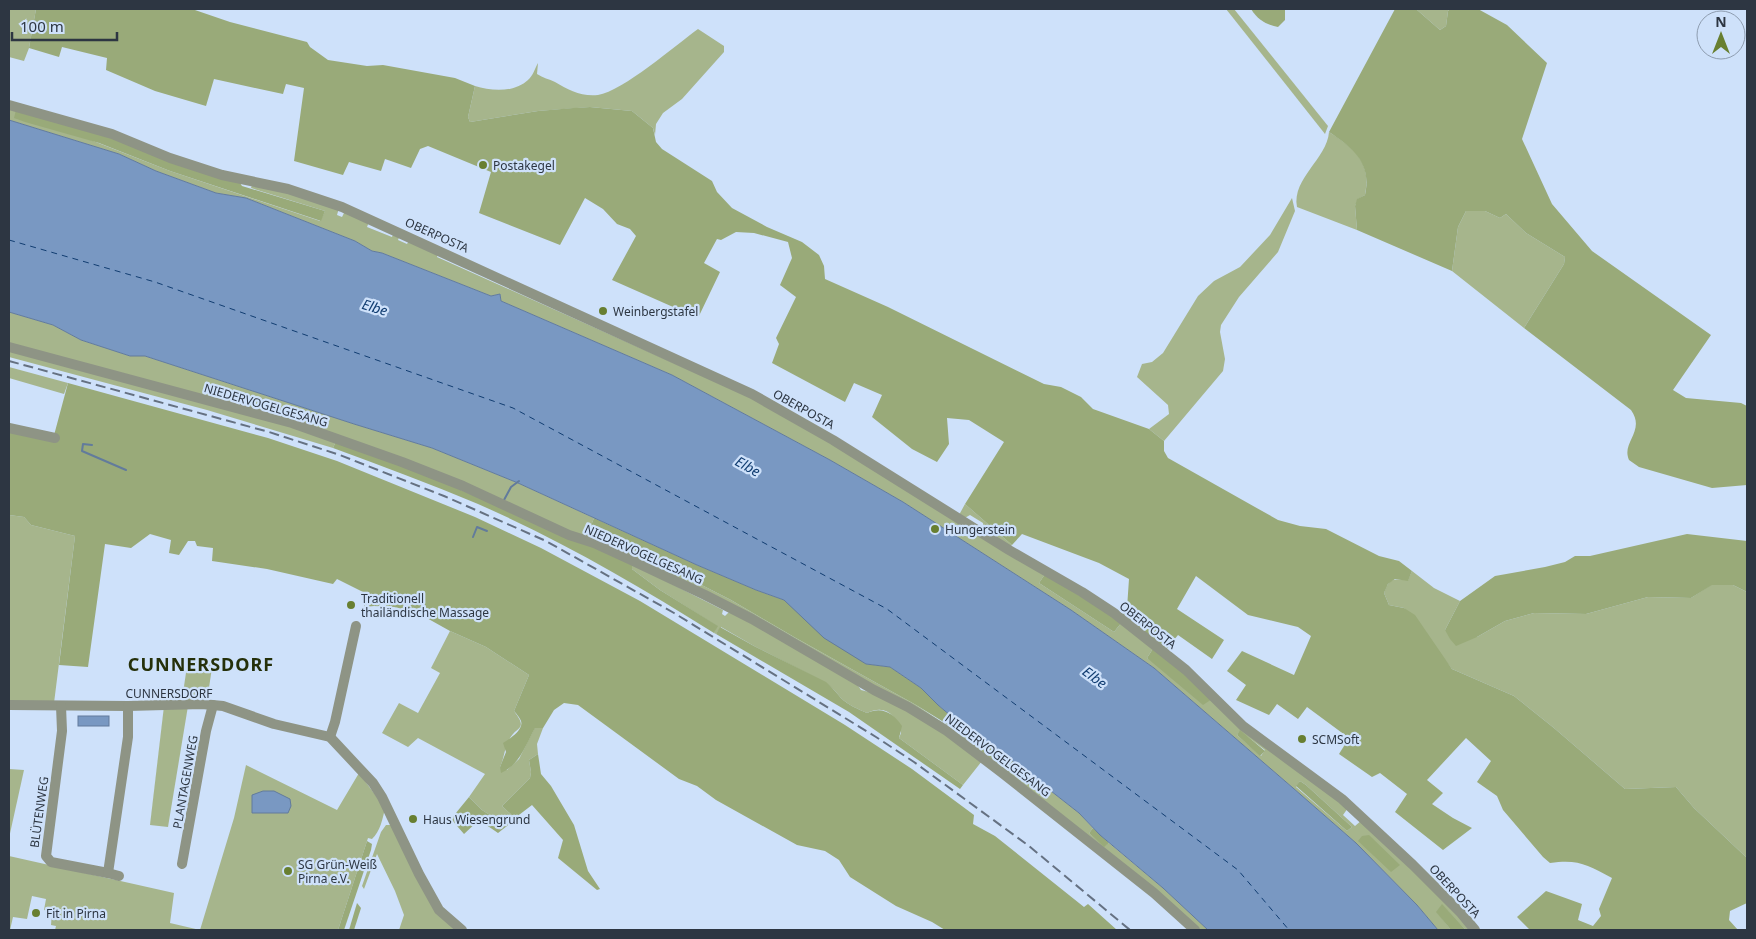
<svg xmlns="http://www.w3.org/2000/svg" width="1756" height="939" font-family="'Noto Sans',sans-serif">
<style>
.green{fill:#a6b58c;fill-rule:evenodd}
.forest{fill:#99aa79}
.water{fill:#7998c2;stroke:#627b9c}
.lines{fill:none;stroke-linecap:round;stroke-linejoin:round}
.stream{stroke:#627b9c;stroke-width:2}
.ferry{stroke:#113d71;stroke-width:1;stroke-dasharray:6 5;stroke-linecap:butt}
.minor{stroke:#8e9485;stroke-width:10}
.rail{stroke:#657182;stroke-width:2;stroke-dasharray:10 5;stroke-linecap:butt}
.poi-dot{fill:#687f31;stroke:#cee1fa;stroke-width:2}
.labels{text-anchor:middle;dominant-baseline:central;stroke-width:4.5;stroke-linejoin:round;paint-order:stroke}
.poi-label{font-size:12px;fill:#2d3642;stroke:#cee1fa;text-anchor:start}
.street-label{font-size:12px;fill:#2d3642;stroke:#cee1fa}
.water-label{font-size:14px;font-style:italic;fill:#113d71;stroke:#cee1fa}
.district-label{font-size:18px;font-weight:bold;letter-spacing:1px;fill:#25300a;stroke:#cee1fa}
</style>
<rect width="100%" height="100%" fill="#cee1fa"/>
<g class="green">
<polygon points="9,9 36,9 29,48 24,61 9,57"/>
<polygon points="1226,9 1234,9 1328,126 1325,134"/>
<polygon points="1416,9 1450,9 1448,11 1446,26 1440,30"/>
<path d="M698 29 724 46V52L682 99 663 113 656 124 655 135 653 128 632 111 590 107 538 111 470 122 468 117 475 86C491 91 514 93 528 80 533 76 535 68 538 63L537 74C543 78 549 79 555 82 568 90 582 97 598 95 623 91 676 45 698 29Z"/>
<path d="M9 108 170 171 320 221 325 211 251 188 252 185 288 192 339 208 337 215 342 217 345 211 369 222 367 227 392 237 394 232 400 235 398 240 407 244 410 239 439 251 437 257 774 408 1045 574 1039 583 1114 632 1122 622 1154 647 1147 658 1212 699 1348 808 1343 815 1355 826 1362 820 1472 930H1466L1442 905 1437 912 1451 930H1438L1417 905 1356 843 1293 788 1154 668 1071 610 903 502 830 460 672 375 501 301 500 294 491 296 382 253 372 251 355 241 246 198 216 193 156 171 119 154 9 120ZM1240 731 1265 750 1261 756 1237 735ZM1300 781 1306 785 1352 827 1347 831 1296 787Z"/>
<path d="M1329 132C1354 148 1372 162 1365 195L1358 199 1355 206 1357 230 1297 207C1292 178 1327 159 1329 132Z"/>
<polygon points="1292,198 1295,211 1278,252 1239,297 1221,325 1220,332 1225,359 1223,371 1164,441 1149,429 1169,414 1168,405 1137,377 1142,364 1152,362 1163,353 1198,296 1214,281 1240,267 1270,235"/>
<polygon points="1466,211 1485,211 1500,218 1506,214 1526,233 1565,257 1564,264 1524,328 1452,271 1458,227"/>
<polygon points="9,312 53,325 81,340 130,356 145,356 354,424 432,448 518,483 594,518 590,528 731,600 794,637 916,705 1013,769 1017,764 1025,771 1022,778 1033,787 1039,782 1079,813 1093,828 1089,833 1104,846 1109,843 1163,888 1208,930 1199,930 947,729 743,611 402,459 9,344"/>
<polygon points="9,349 292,426 336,441 333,448 207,410 9,357"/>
<polygon points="9,367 68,383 64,394 9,378"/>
<polygon points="965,504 1012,545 1009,548 984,531 983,523 970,515 963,519 959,515"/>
<polygon points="9,515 24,517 31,525 75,536 54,703 9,702"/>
<path d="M632 564 723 610 722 614 725 616 729 612 733 613 857 684 861 690 873 693 928 721 982 761 963 785 899 738 901 733C896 715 886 704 867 713 858 709 848 705 841 698 836 692 832 687 826 683L754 646 721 627 716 634 714 633 717 626 660 590 632 569Z"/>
<path d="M1412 571 1434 588 1460 601 1445 630 1477 637 1505 621 1534 613 1586 614 1648 597 1691 598 1711 585H1733L1747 592V858L1694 808 1676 787 1625 789 1554 728 1514 696 1452 669 1404 608 1389 605 1384 593C1389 578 1393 579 1408 580Z"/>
<path d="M450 631 486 647 529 675 514 711C529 731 516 725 509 740 505 746 504 759 500 767L507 770 519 759 535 727 543 728 537 744 538 754 529 760 531 772 530 778 502 806 515 818 507 826 482 810 469 797 485 774 418 738 408 747 382 733 399 703 418 713 440 673 431 668Z"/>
<polygon points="188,659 213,661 207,701 182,700"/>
<polygon points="164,706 188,706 168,827 150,825"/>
<path d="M246 765 337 810 359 773 385 808C383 818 380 832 372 839L368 838 338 930H200L234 818Z"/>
<polygon points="9,769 24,770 9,838"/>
<polygon points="386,825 391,825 427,897 458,930 399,930 404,915 395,891 377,854 364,889 362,886 381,832"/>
<polygon points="9,856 174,893 170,923 200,930 55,930 56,926 51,925 52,912 44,910 46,899 32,896 27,919 13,917 10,930 9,930"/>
</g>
<g class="forest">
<path d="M36 9H192L230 22 307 42 310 47 328 60 367 66 383 65 455 78 475 86 468 117 470 122 538 111 573 108 590 107 632 111 653 128 656 142 662 149 712 181 717 192 732 208 767 227 802 242 819 255 824 266 825 279 888 307 1044 384 1061 387 1081 397 1093 409 1149 429 1164 441V451L1168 458 1278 520 1300 526 1326 529 1379 556 1399 561 1412 571 1408 581 1395 579 1388 584 1384 593 1389 605 1404 608 1415 615 1452 669 1514 696 1554 728 1625 789 1676 787 1694 808 1747 858V903L1730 911 1729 920 1738 930H1530L1517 917 1546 891 1582 904 1578 920 1593 926 1601 916 1599 909 1612 878C1587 865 1579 859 1550 863L1543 857 1503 810 1497 796 1477 782 1491 761 1466 738 1427 780 1443 793 1432 804 1453 818 1472 828 1443 850 1395 812 1407 794 1380 773 1372 777 1339 754 1349 738 1307 707 1298 719 1277 704 1269 715 1236 700 1246 685 1227 671 1242 651 1294 675 1311 636 1298 627 1248 615 1196 576 1177 609 1224 640 1212 659 1178 635 1165 651 1122 616 1127 608 1129 579 1099 563 1022 534 1012 545 965 504 1004 442 969 420 947 418 949 444 937 462 912 449 872 417 882 395 854 383 845 402 772 363 779 344 776 338 796 297 780 285 792 258 788 242 754 233 736 232 721 240 717 239 704 263 720 272 698 318 612 280 636 236 630 229 617 224 603 209 585 198 560 245 479 213 491 172 428 146 420 149 411 168 385 159 381 171 349 162 343 175 294 161 304 88 286 84 283 94 214 79 206 106 155 91 106 70 107 58 62 47 59 57 29 48Z"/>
<path d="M1251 9H1285V20L1278 27C1265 24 1258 20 1251 9Z"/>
<path d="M1395 9H1416L1440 30 1446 26 1448 11 1450 9H1478L1507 25 1547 63 1522 139 1552 204 1592 251 1711 335 1673 390 1686 398 1741 403 1747 406V485L1712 488 1639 467 1629 460C1621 442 1646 431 1631 410L1524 328 1564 264 1565 257 1526 233 1506 214 1500 218 1485 211H1466L1458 227 1452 271 1357 230 1355 206 1357 199 1365 195C1372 163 1353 148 1329 132Z"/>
<polygon points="16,110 85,128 240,183 242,186 325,211 321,221 170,171 99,143 25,122 14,118"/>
<path d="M68 383 268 438 337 461 475 517 541 548 640 601 845 725 912 769 974 815 973 824 995 836 1084 907 1088 904 1117 930H945L932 922 896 906 850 877 839 860 825 851 797 845 716 800 697 786 679 779 578 705 564 703 554 710 543 728H535C526 744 520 765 501 773L500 767 506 752 503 743C509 739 524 730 521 721 520 718 516 713 514 711L529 675 486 647 450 631 416 612 394 607 374 606 364 607V599L367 594 337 579 333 584 267 569 212 561 213 548 197 546 195 541H188L179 555 169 553 171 540 150 534 131 548 105 544 88 667 59 665 75 536 31 525 24 517 9 515V430L53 439Z"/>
<path d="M336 441 401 464 632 564V569L660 590 718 626 714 633C638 585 560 540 478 504 430 484 382 466 333 448Z"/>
<polygon points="594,518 697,565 756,590 784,600 866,664 890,667 921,688 938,705 977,738 996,748 1017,764 1013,769 1004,763 999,764 942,721 916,705 794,637 731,600 590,528"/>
<polygon points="1687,534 1747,541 1747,592 1733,585 1712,585 1691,598 1648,597 1586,614 1534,613 1505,621 1477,637 1456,646 1450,639 1445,630 1460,601 1495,576 1545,567 1565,562 1575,556 1590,556"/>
<polygon points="1045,574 1122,622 1114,632 1039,583"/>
<path d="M720 627 754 646 826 682C832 687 836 692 841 698 848 705 858 709 867 713 882 706 893 713 902 726L899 738 963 785 960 789 849 712 716 634Z"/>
<polygon points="1154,647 1212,699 1203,705 1147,658"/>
<polygon points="1240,730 1265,751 1260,756 1237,735"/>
<polygon points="538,754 541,774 551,786 574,825 588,871 600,889 597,890 558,858 563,840 532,805 515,818 502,806 530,778 531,772 529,760"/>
<polygon points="1025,771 1039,782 1033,787 1022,777"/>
<polygon points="1300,781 1306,785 1352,827 1347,831 1296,786"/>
<polygon points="469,797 482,810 507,826 498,833 479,820 464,834 451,819"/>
<polygon points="1093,828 1109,843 1104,847 1089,833"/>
<polygon points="1369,835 1400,865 1391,872 1358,841 1362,836"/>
<polygon points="367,841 372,844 371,850 344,930 338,930"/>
<polygon points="357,903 361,908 354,930 349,930"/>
<polygon points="1442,904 1466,930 1451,930 1436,912"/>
</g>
<g class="water">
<polygon points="9,120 119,154 156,171 216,193 246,198 355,241 372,251 382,253 491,296 500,294 501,301 672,375 830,460 903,502 1071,610 1154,668 1293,788 1356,843 1417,905 1438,930 1208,930 1163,888 1100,835 1079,813 996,748 977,738 938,705 921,688 890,667 866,664 824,638 784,600 756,590 697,565 518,483 432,448 354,424 145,356 130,356 81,340 53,325 9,312"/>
<rect x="78" y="716" width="31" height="10"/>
<polygon points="263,791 274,791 290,799 291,806 288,813 252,813 252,795"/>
</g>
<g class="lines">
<g class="stream">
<polyline points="92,445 83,444 82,451 126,470"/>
<polyline points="504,500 511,487 519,481"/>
<polyline points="473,537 477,527 487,531"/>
</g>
<polyline class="ferry" points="9,240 155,282 513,408 887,609 1238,870 1289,930"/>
<g class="minor">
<polyline points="9,105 112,134 170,158 222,175 288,189 342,207 752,394 833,440 1009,550 1082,592 1114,613 1186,670 1243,726 1342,799 1413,865 1461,913 1475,930"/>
<polyline points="9,347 292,423 402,462 463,486 569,535 594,543 629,559 705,595 752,619 874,690 908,707 947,731 1001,772 1154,893 1195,930"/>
<polyline points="9,428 55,438"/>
<polyline points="9,705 128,706 202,704 223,706 274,724 330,737 373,783 382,797 419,874 439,910 462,930"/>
<polyline points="61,706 62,731 46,856 51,862 108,873 128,737 128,706"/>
<polyline points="330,737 335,722 356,626"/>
<polyline points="182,864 206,731 213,705"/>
<polyline points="108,873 119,876"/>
</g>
<polyline class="rail" points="9,361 269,432 340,455 444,496 546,541 674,613 876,737 914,762 1029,846 1130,930"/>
</g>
<g class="poi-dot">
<circle cx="483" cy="165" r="5"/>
<circle cx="603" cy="311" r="5"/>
<circle cx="935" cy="529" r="5"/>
<circle cx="351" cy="605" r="5"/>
<circle cx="1302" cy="739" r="5"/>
<circle cx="413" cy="819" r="5"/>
<circle cx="288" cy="871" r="5"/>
<circle cx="36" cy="913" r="5"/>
</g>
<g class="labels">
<g class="poi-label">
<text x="493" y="165">Postakegel</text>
<text x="613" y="311">Weinbergstafel</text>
<text x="945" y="529">Hungerstein</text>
<text x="361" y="598">Traditionell<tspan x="361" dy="14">thailändische Massage</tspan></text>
<text x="1312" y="739">SCMSoft</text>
<text x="423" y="819">Haus Wiesengrund</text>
<text x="298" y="864">SG Grün-Weiß<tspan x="298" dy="14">Pirna e.V.</tspan></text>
<text x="46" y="913">Fit in Pirna</text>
</g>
<g class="street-label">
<text transform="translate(437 235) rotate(24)">OBERPOSTA</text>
<text transform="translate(266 405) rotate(16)">NIEDERVOGELGESANG</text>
<text transform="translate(804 409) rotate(29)">OBERPOSTA</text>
<text transform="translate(644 554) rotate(24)">NIEDERVOGELGESANG</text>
<text transform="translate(1148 625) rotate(38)">OBERPOSTA</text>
<text x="169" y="693">CUNNERSDORF</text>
<text transform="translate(998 755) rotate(37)">NIEDERVOGELGESANG</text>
<text transform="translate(185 782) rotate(-80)">PLANTAGENWEG</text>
<text transform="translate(39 812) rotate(-82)">BLÜTENWEG</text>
<text transform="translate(1455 891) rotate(47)">OBERPOSTA</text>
</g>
<g class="water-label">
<text transform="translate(375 307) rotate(17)">Elbe</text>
<text transform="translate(748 466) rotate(29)">Elbe</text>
<text transform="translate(1095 677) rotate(36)">Elbe</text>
</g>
<g class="district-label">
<text x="201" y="664">CUNNERSDORF</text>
</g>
</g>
<rect width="1756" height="939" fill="none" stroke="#2d3642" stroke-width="20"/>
<g transform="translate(1721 35)"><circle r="24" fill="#cee1fa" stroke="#8e9db0"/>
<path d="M0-4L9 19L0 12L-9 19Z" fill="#687f31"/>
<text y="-8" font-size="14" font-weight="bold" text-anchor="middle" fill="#2d3642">N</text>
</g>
<path d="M12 32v8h105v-8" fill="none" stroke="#2d3642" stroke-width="2.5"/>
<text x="20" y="32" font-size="15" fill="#2d3642" stroke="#cee1fa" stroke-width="4" paint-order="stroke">100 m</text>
</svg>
